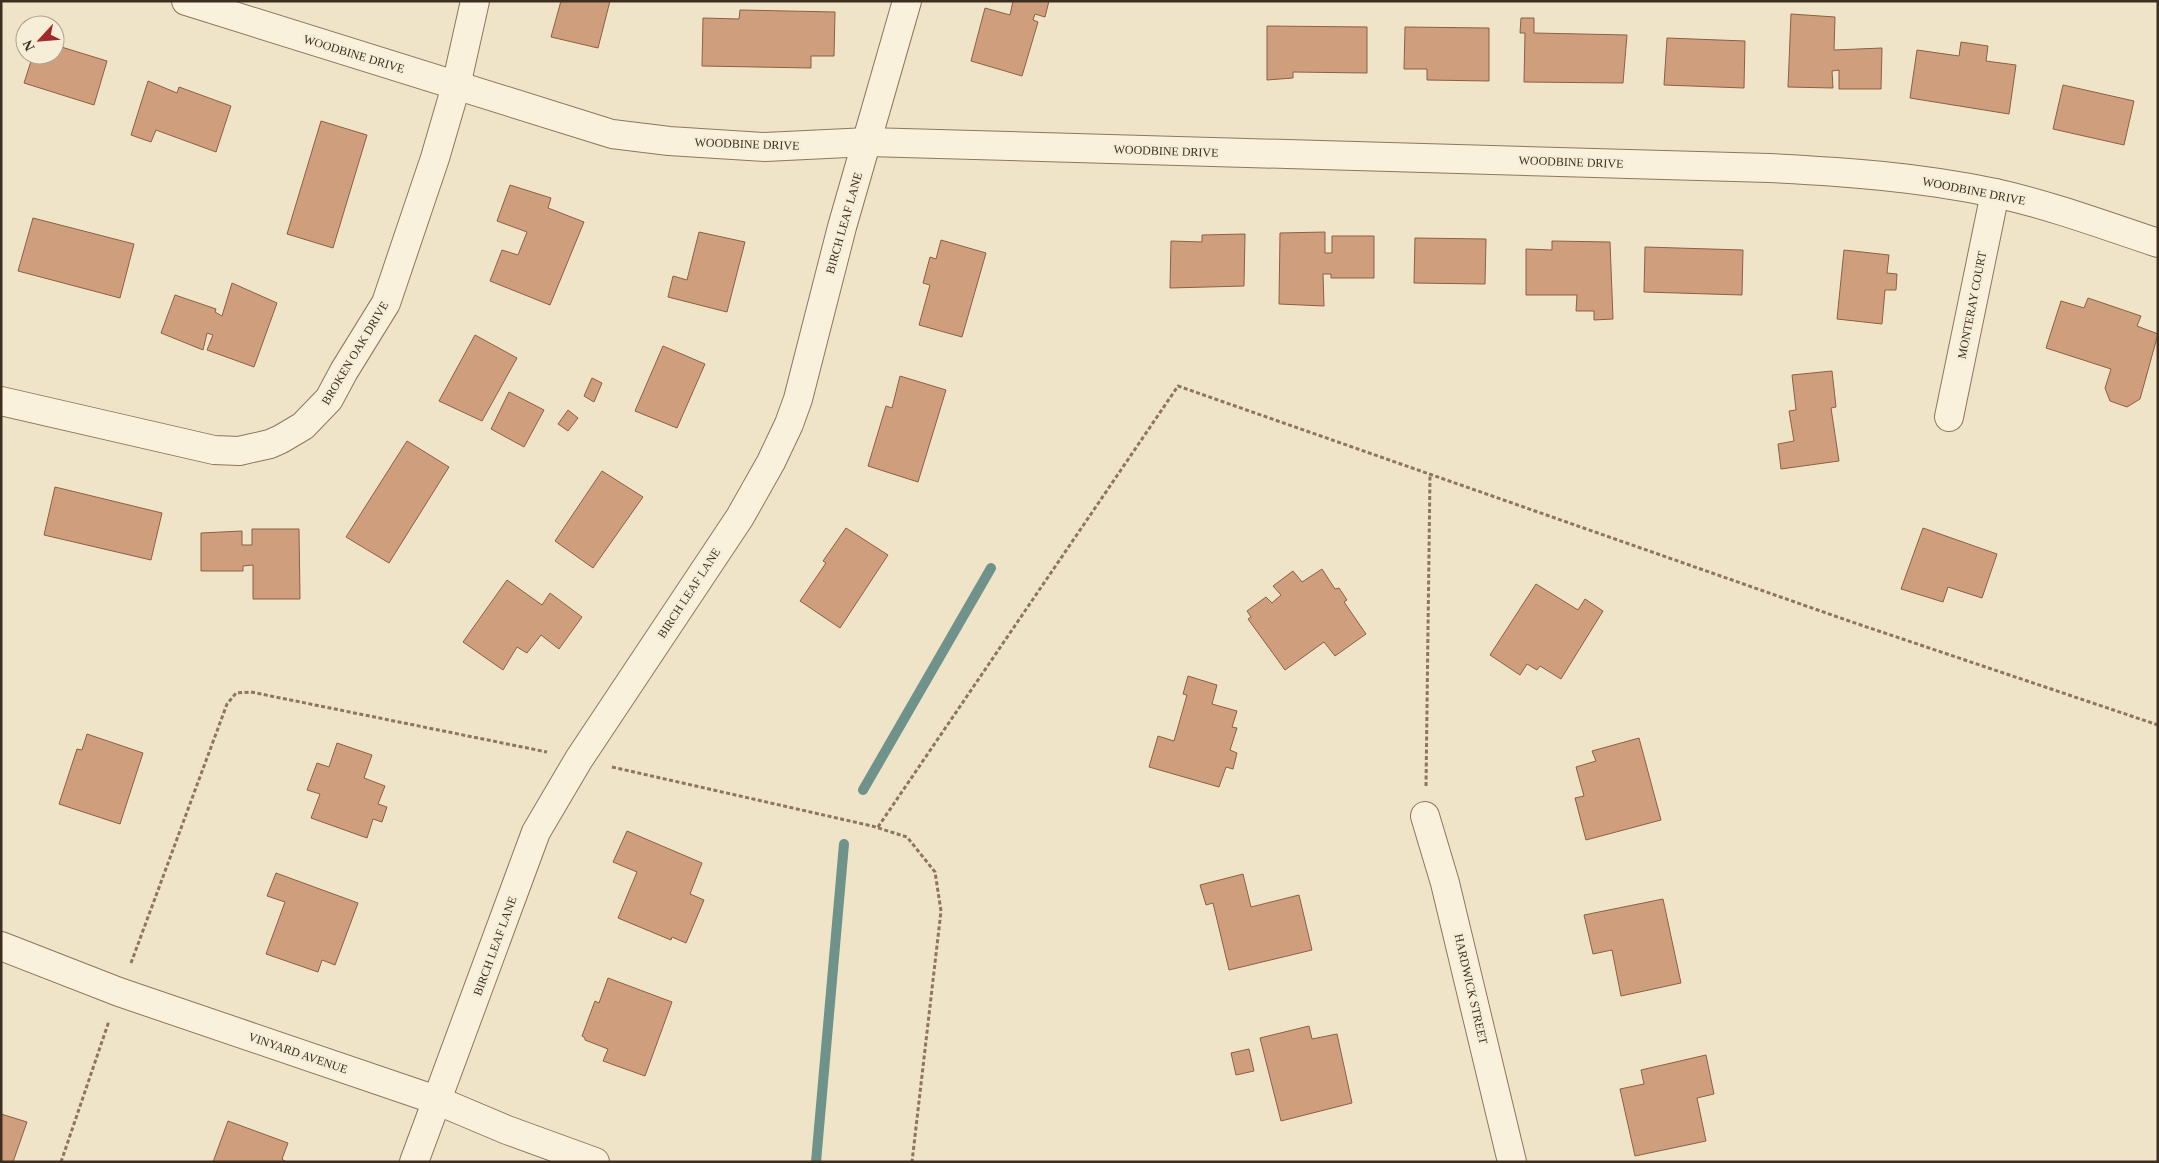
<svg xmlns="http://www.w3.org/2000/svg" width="2159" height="1163" font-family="Georgia,serif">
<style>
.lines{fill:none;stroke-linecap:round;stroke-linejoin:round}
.stream{stroke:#6f938a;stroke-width:10}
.building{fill:#cf9f7d;stroke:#8d5f41}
.street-casing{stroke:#8d765c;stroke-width:30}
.path{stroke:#8d765c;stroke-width:3;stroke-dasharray:4 2.5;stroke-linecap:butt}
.street{stroke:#faf1dc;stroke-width:28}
.labels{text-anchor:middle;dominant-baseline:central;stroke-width:5;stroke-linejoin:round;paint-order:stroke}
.street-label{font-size:12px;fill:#3d2e20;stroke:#f7eed8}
</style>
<rect width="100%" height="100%" fill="#f0e4c8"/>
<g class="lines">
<g class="stream">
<polyline points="863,790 991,568"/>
<polyline points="816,1162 844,844"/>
</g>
</g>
<g class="building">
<polygon points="561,1 610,1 598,48 551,37"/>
<polygon points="1013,1 1049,1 1045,17 1035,14 1033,20 1038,22 1022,76 971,61 985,8 1010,15"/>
<polygon points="740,10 835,12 834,56 811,56 811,68 702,66 703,18 739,19"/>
<polygon points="1791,14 1835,17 1834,50 1882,48 1881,89 1839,89 1839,70 1832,71 1833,88 1788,87"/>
<polygon points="1521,18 1534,18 1534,33 1627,35 1623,83 1524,82 1525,33 1520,33"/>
<polygon points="1267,26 1367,27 1367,73 1293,72 1293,78 1267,80"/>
<polygon points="1405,27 1489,28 1489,81 1427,80 1427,69 1404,69"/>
<polygon points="1667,38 1745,41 1744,88 1664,85"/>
<polygon points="1961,42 1988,46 1986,61 2016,65 2009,114 1910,98 1917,50 1959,56"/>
<polygon points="55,45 107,61 94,105 24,83 33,55 55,55"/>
<polygon points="148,81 177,93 179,87 231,106 216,152 156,130 151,142 131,135"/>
<polygon points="2063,85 2134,101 2124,145 2053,129"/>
<polygon points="321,121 367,135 333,248 287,234"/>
<polygon points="510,185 551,198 548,208 584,222 550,305 490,281 502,250 518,255 527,232 497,221"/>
<polygon points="33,218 134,244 120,298 18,271"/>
<polygon points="699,232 745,242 727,312 668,297 673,276 687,280"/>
<polygon points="1325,232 1325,253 1332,253 1332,236 1374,236 1374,278 1331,278 1331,274 1323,274 1324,306 1279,304 1280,233"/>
<polygon points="1245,234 1244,286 1170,288 1171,241 1202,242 1202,235"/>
<polygon points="1415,238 1486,239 1485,284 1414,283"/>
<polygon points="941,240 986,253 962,337 919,325 930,285 923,283 930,257 936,259"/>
<polygon points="1552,241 1610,242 1613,319 1594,320 1594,311 1576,311 1577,295 1526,295 1526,249 1552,250"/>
<polygon points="1645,247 1743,250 1742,295 1644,292"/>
<polygon points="1844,250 1889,255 1887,273 1897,274 1896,290 1885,290 1882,324 1837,319"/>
<polygon points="232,283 277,303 254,367 207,350 213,335 207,333 203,350 161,333 175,295 216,309 215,312 222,316"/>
<polygon points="2088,298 2141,316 2137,326 2158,334 2140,399 2127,407 2110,401 2105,388 2111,369 2046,348 2061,301 2084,308"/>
<polygon points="475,335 517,358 482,421 439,401"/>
<polygon points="663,346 705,364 677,428 635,411"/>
<polygon points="1832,371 1836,407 1831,408 1839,461 1781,469 1778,444 1794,441 1789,411 1796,410 1792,375"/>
<polygon points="900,376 946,390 918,482 868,466 886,406 892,408"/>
<polygon points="592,378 602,383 594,402 584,396"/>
<polygon points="509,392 544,410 524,447 491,429"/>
<polygon points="568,410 578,418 568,431 558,424"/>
<polygon points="407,441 449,467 389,563 346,537"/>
<polygon points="602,471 643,497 593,568 555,541"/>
<polygon points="55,487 162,513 151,560 44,535"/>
<polygon points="846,528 888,555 840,628 800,601 826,563 823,561"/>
<polygon points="1923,528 1997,554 1982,598 1948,587 1943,602 1901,589"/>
<polygon points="252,529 299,529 300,599 253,599 253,565 243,566 243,571 201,571 201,533 242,531 242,545 252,545"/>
<polygon points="1322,569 1335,589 1339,588 1347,600 1344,602 1366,634 1335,656 1324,642 1285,670 1248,619 1251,617 1247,611 1266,597 1272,603 1281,595 1273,586 1293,571 1302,582"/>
<polygon points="507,580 542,605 550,593 582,617 559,649 541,635 527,653 517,647 503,670 463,642"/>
<polygon points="1536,584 1578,610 1585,599 1603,611 1561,679 1540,666 1537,670 1527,664 1520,675 1490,655"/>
<polygon points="1188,676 1217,685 1212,704 1237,711 1232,727 1237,728 1230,750 1237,753 1233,769 1226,767 1219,787 1149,767 1158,736 1174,741 1187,695 1183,694"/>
<polygon points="87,734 143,753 120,824 59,804 77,749 82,750"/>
<polygon points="1639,738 1661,820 1586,840 1575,798 1584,796 1576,767 1596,761 1592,751"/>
<polygon points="337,743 372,755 364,778 385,786 378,804 387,807 382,822 373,819 367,838 311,818 320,794 307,790 317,763 329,767"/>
<polygon points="627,831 702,863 690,894 704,900 686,943 672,937 671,940 618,918 637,872 613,862"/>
<polygon points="276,873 358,903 335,965 322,960 318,972 266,954 285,902 267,896"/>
<polygon points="1243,874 1251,907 1299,895 1312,950 1229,970 1213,903 1206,905 1200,885"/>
<polygon points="1663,899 1681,983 1621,996 1612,950 1593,954 1584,915"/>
<polygon points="608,978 672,1002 645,1076 603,1061 608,1049 585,1040 585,1038 582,1036 595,1001 599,1003"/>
<polygon points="1309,1026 1312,1039 1337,1034 1352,1103 1281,1121 1260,1038"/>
<polygon points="1249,1049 1254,1071 1236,1075 1231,1053"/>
<polygon points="1706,1055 1714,1094 1697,1098 1706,1141 1635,1156 1620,1089 1644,1084 1641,1070"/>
<polygon points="1,1114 27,1122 13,1162 1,1162"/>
<polygon points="228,1121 288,1143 282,1159 286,1162 213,1162"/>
</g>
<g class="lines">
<g class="street-casing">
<g id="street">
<path d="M186 1 612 134 669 141 765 147 868 142 1769 168C1847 172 1919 177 1995 193 2050 205 2104 225 2158 243"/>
<polyline points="1,401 214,450 239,451 270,444 281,439 303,426 329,399 344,371 386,303 435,158 456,86 475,1"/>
<polyline points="1949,417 1995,193"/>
<polyline points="1425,816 1445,883 1512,1162"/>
<polyline points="1,946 119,992 436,1100 507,1130 595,1162"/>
<polyline points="414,1162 536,832 579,759 740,517 771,462 789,424 798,399 842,227 907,1"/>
</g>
</g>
<g class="path">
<polyline points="612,767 872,826 907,837 935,872 941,911 912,1162"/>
<polyline points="1426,786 1430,475"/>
<polyline points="878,827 1178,386 1852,622 2158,725"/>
<polyline points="131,963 227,704 236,693 251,692 547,752"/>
<polyline points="61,1162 109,1021"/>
</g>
<use href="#street" class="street"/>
</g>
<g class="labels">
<g class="street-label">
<text transform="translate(354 54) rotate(17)">WOODBINE DRIVE</text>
<text transform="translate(747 144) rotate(2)">WOODBINE DRIVE</text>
<text transform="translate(1166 151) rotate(2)">WOODBINE DRIVE</text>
<text transform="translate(1571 162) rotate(2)">WOODBINE DRIVE</text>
<text transform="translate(1974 191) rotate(11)">WOODBINE DRIVE</text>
<text transform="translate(844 223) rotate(-74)">BIRCH LEAF LANE</text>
<text transform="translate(1972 305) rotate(-79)">MONTERAY COURT</text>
<text transform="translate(355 353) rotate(-59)">BROKEN OAK DRIVE</text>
<text transform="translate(689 593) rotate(-57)">BIRCH LEAF LANE</text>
<text transform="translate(495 946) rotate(-70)">BIRCH LEAF LANE</text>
<text transform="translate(1471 989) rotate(77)">HARDWICK STREET</text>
<text transform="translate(298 1053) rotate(19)">VINYARD AVENUE</text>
</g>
</g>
<rect width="2159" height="1163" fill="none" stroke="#3d2e20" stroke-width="5"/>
<g transform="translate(40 40) rotate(244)"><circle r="24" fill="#f7eed8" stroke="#ada18e"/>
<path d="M0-4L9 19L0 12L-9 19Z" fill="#9e2a2b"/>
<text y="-8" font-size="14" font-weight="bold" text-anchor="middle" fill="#3d2e20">N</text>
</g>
</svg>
